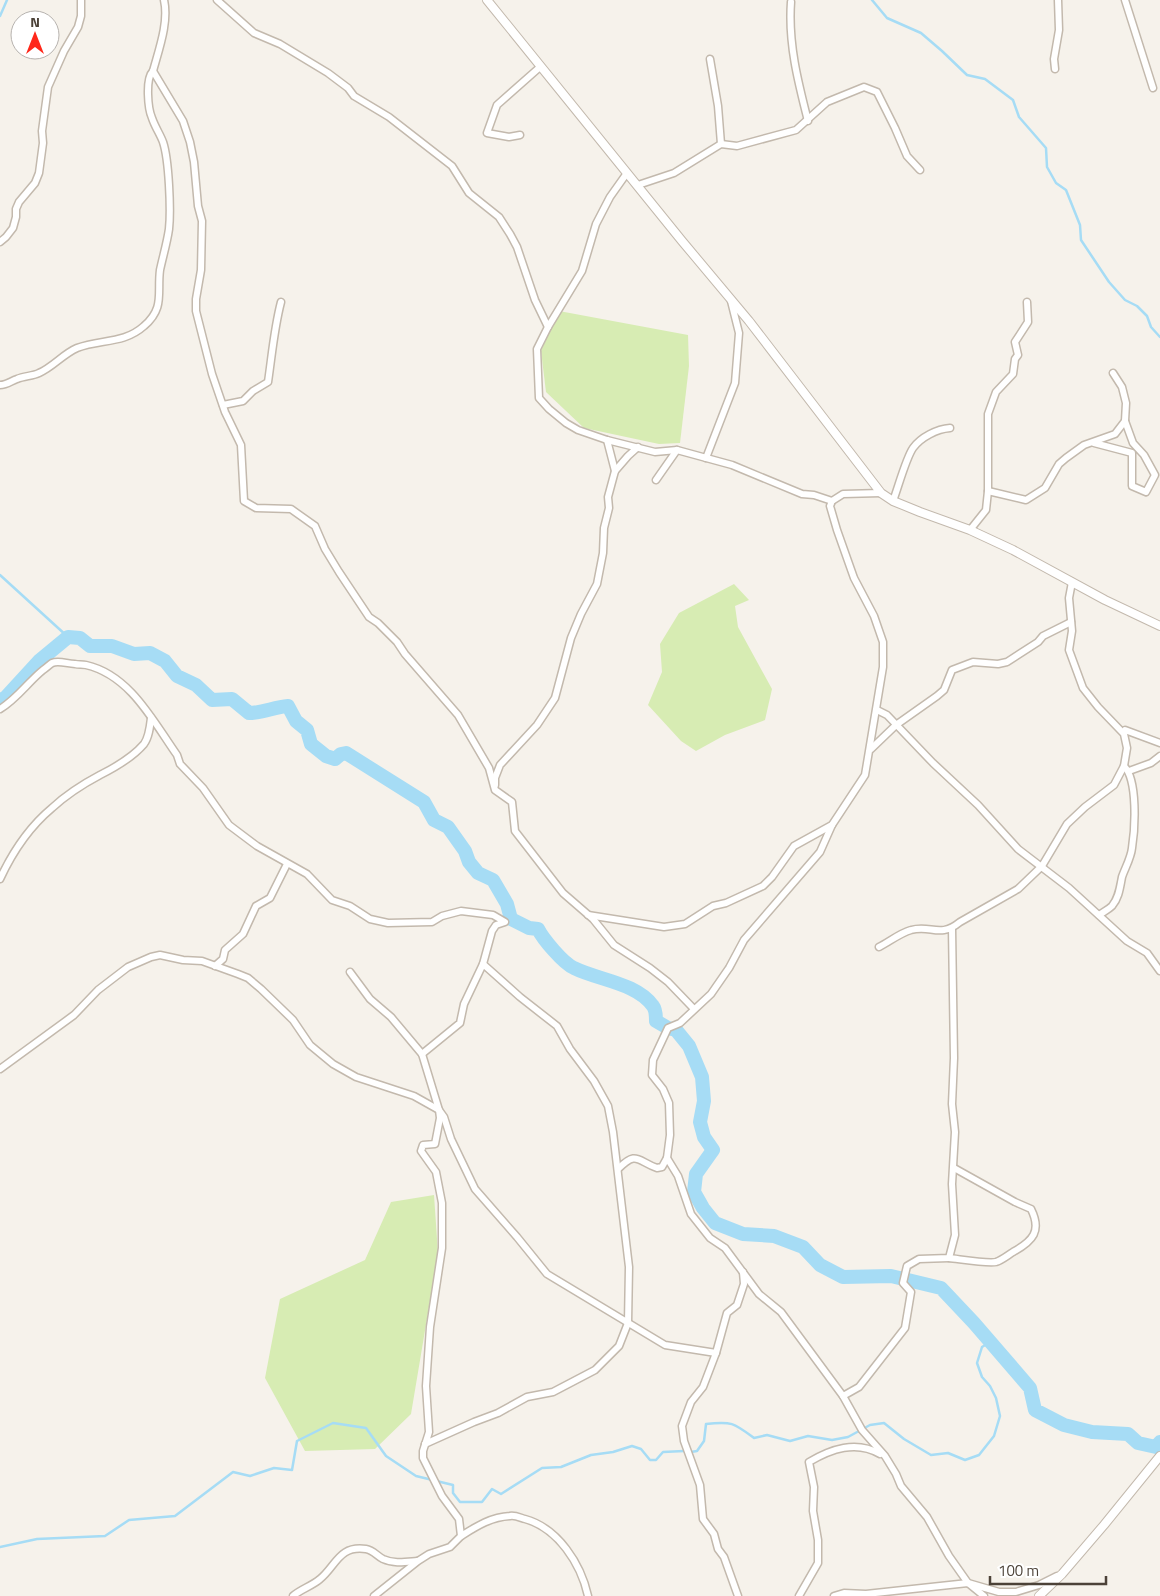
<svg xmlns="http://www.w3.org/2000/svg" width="1160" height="1596" font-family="'Titillium Web',sans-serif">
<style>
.green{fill:#d7ecb3}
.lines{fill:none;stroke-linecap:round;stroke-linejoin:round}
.stream{stroke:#a6dcf5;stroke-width:2.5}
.river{stroke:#a6dcf5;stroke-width:14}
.minor-casing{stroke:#c3b9ad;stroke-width:9}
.tertiary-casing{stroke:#c3b9ad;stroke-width:10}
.minor{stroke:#fff;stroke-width:6}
.tertiary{stroke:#fff;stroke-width:8}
</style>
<rect width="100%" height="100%" fill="#f6f2eb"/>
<g class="green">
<polygon points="559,311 688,335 689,366 680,443 659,444 584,428 546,392 541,351"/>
<polygon points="734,584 749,600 735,606 738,627 772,689 765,720 725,735 696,751 681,741 648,705 662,672 660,644 679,613"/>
<polygon points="434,1195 438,1253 411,1414 375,1449 305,1451 265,1378 280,1299 365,1260 391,1202"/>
</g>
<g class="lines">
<g class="stream">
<polyline points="872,0 887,18 921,33 942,51 967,75 985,79 1013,100 1019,117 1046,148 1047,167 1056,183 1066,190 1080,225 1081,240 1109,282 1125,300 1137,306 1147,316 1151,327 1160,337"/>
<polyline points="0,16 7,0"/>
<polyline points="0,575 68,637"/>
<path d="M691 1452 697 1451 704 1441 706 1424C732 1421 734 1423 754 1438L767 1435 790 1441 808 1436 832 1440 848 1437 870 1425 884 1423 904 1439 931 1455 948 1453 965 1460 979 1455 994 1436 1000 1416 996 1398 990 1386 982 1377 977 1363 982 1347 990 1342"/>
<polyline points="0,1547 37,1539 105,1536 129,1520 175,1516 233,1472 250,1476 274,1468 292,1470 297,1441 333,1423 366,1428 386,1456 416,1476 453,1485 453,1493 460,1502 482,1502 492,1489 501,1494 542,1468 561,1467 591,1455 613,1452 632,1446 641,1449 650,1460 656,1460 663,1452 684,1451"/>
</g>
<path class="river" d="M0 701 6 697 39 661 68 637 80 638 90 646H112L134 654 150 653 165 661 177 676 196 685 212 700 232 699 249 713C263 713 274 707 288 706L296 721 307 730 311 744 326 756 335 759 341 754 346 753 424 802 434 820 448 827 465 851 469 862 478 873 493 880 507 904 511 919 529 928 538 929C543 939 563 963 574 968 598 980 637 983 653 1006 656 1010 656 1016 656 1021L668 1028 676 1030 689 1046 702 1077 704 1101 700 1122 704 1137 713 1150 696 1174 694 1192 703 1208 715 1223 743 1234 774 1236 803 1247 820 1265 843 1277 891 1276 941 1288 974 1323 1030 1388 1035 1410 1064 1425 1092 1432 1128 1434 1138 1443 1156 1447 1160 1442"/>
<g class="minor-casing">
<g id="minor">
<polyline points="217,0 254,33 280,44 328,73 348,88 354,96 389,117 452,166 469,193 499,217 510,234 517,247 535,300 548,327"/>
<polyline points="1125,0 1153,88"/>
<path d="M791 2C788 43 798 82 808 121"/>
<polyline points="710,59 718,106 721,144"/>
<polyline points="1055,69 1054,59 1059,30 1058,0"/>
<polyline points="153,71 183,121 190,142 194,162 198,206 202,221 201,270 196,299 196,311 212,374 225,412 241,445 244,501 256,508 291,509 315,526 325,549 339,572 369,617 378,623 397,642 405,654 458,715 489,768 495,790 512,802 515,831 563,893 593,919 614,945 650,968 668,982 694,1009"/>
<polyline points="520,135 509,137 487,133 497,105 540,67"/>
<polyline points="627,173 610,197 596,224 582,271 548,327 537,349 539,398 549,409 566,423 578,430 607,440 655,452 677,450 732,465 802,494 814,495 832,501"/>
<polyline points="638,185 674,173 721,144 737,146 796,130 827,102 864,87 877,92 895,128 907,156 920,170"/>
<polyline points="0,242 6,237 13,228 16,217 16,209 19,202 35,183 39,173 43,143 42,131 48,87 64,51 78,27 81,16 81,0"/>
<path d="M0 385C7 385 11 381 17 379 24 376 33 376 39 373 53 367 63 354 77 348 101 339 124 344 144 326 165 308 157 293 160 270 163 256 167 243 169 229 171 210 169 160 163 142 160 134 155 127 152 118 148 109 145 79 153 71 159 49 169 22 164 0"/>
<path d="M223 405 243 401 253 391 268 382C272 355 274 329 281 302"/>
<polyline points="607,440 615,471"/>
<polyline points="1094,443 1132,453 1132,486 1146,492 1155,475 1144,455 1133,443 1125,421"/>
<polyline points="706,458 735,383 739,333 731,301"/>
<polyline points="656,480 677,450"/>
<polyline points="988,491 1026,500 1045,488 1059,464 1066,458 1084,445 1115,434 1125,421 1126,403 1122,387 1113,373"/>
<path d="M893 501C898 488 906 458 913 448 921 437 937 429 950 428"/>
<polyline points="970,530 986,510 988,491 988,414 996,392 1013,374 1015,359 1018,355 1015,342 1028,322 1027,302"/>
<path d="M0 709C17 699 28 682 43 670 46 668 49 665 52 663 59 660 67 664 75 664 79 665 82 664 86 665 130 675 153 721 177 755L180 764 203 788 229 825 257 846 307 874 332 900 350 906 370 919 388 923 432 922 442 916 461 911 493 915 505 922 496 925 492 931 483 964 464 1004 460 1023 422 1054"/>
<polyline points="877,710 887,715 933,763 978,805 1018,849 1069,888 1127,941 1147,953 1160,971"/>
<polyline points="1125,730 1160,743"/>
<polyline points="871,749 896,725 937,696 944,690 952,670 973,662 998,664 1007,662 1038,642 1043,636 1071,622"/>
<polyline points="1129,771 1151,763 1160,756"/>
<polyline points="495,785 495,778 500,765 537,725 555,698 571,638 581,614 597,584 603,553 604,528 609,508 608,497 615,471 628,456 638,447"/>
<polyline points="832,825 820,852 744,940 729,968 711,994 680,1023 668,1028 653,1060 652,1075 663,1089 669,1103 670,1135 667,1158 678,1176 691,1214 710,1238 725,1248 759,1294 781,1312 843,1396 862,1430 885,1456 896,1474 901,1486 927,1517 949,1556 968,1583 984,1596"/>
<path d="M0 879C13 851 28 828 52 808 66 795 83 784 100 775 116 767 132 758 144 744 149 737 150 727 151 718"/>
<polyline points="588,915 664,927 685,924 713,906 726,903 763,886 772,877 794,846 832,825 865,775 883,667 883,642 874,616 854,578 837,530 830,506 832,501 843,494 881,493"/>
<path d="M1099 915C1103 912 1108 910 1112 906 1119 898 1120 887 1122 877 1125 868 1131 858 1132 848 1135 829 1138 780 1124 766"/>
<path d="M879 947C889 942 900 933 911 930 931 924 939 939 960 922L1018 889 1042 866 1067 824 1085 807 1114 785 1124 766 1127 748 1124 734 1098 707 1083 688 1069 650 1072 631 1069 598 1072 582"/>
<polyline points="215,966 223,959 225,950 243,934 256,906 270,898 287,864"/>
<polyline points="350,972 370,999 391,1017 422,1054 439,1110 440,1118 435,1144 423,1145 421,1151 436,1172 442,1203 442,1248 430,1327 426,1386 429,1432 423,1451 423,1458 442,1496 459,1519 461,1536 450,1547 429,1554 418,1561 374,1596"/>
<polyline points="0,1069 74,1015 98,990 128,967 151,957 160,955 183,960 202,961 238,974 248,978 261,989 293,1020 310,1045 333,1064 356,1077 414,1096 439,1110 444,1117 451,1139 475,1189 517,1237 547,1274 665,1345 716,1353 727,1313 737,1305 744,1284 743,1272"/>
<path d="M618 1169C637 1150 637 1161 657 1168L662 1167 667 1158"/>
<path d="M949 1258C959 1259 988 1264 996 1262 1002 1260 1008 1255 1013 1252 1033 1241 1042 1231 1031 1209L1015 1202 954 1168"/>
<polyline points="716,1353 703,1387 691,1402 682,1426 684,1441 700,1485 703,1519 714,1534 718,1549 724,1557 738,1596"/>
<polyline points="843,1396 859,1387 905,1328 911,1292 903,1283 907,1266 919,1259 949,1258 955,1235 952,1184 955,1132 952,1104 954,1058 952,928"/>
<polyline points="425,1444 474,1422 498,1413 527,1397 553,1392 595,1370 619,1346 628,1323 629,1267 613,1132 608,1106 594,1081 570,1049 557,1026 520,997 483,964"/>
<path d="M461 1536C477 1526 491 1517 510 1516 515 1515 521 1518 525 1519 558 1528 581 1564 588 1596"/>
<path d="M293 1596C301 1589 312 1586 320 1579 336 1566 339 1545 366 1549 373 1550 377 1556 383 1559 394 1564 405 1562 417 1561"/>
<path d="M799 1596 818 1563V1540L813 1511 814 1487 809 1462C831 1449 856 1440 880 1454"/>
<polyline points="834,1596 844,1593 866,1594 968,1583 999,1592 1016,1592 1039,1585 1057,1576"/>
</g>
</g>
<g class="tertiary-casing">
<g id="tertiary">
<polyline points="487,0 682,241 749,321 881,493 893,501 920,512 970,530 1013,550 1105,600 1160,626"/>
<polyline points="1039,1596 1062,1574 1104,1525 1160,1456"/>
</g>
</g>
<use href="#minor" class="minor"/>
<use href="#tertiary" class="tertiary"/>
</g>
<g transform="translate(35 35)"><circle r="24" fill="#ffffff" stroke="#b7b3af"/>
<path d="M0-4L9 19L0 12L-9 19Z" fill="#ff281a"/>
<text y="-8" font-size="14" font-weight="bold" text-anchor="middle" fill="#4c4238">N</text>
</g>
<path d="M990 1576v8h116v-8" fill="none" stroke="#4c4238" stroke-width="2.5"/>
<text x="998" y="1576" font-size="15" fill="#4c4238" stroke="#ffffff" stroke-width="4" paint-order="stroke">100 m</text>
</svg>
